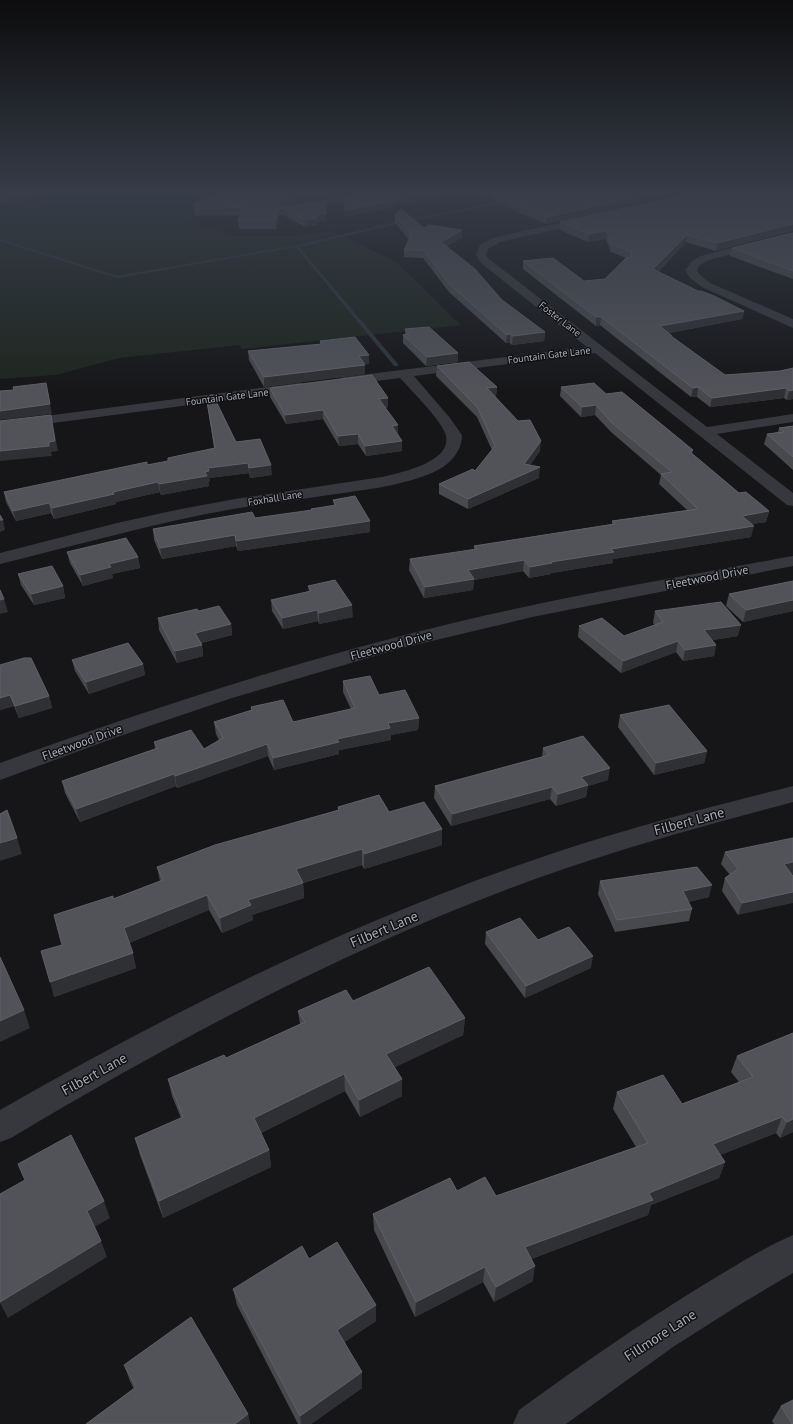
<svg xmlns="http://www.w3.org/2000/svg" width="793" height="1424" font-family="'PT Sans',sans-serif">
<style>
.green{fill:#1e261f}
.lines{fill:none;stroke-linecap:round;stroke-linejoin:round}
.stream{fill:#2c353c;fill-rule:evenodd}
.street{fill:#37383d;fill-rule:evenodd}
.wall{fill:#47494d}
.shaded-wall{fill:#2f3033}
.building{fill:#525359;stroke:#5f6168}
.labels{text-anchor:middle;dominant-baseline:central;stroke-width:3;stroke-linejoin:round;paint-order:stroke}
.far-street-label{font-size:10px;fill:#a8adb8;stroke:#111113}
.street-label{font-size:12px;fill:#a8adb8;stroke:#111113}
.near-street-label{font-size:14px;fill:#a8adb8;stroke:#111113}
</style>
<rect width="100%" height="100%" fill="#161618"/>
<polygon class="green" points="71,192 237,192 194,210 191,222 233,236 295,236 332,231 396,262 461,325 242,349 239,345 119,358 56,375 0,379 0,210"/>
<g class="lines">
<polygon class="stream" points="508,200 509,202 397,224 299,247 398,364 398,366 394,366 296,247 117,278 0,241 0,239 117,276 297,245 397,222"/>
<g class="street">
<polygon points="365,192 385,192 381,195 297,211 292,208 297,205"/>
<path d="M590 216 595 219 593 221 500 242 488 249 486 255 489 259 707 427 793 414V422L717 434 793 493V506L787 505 595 353 414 376 450 418 462 435C462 453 448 466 432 473 406 484 377 488 350 492 311 498 271 503 233 509 154 523 78 545 0 564V553L117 523 176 510 235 499 382 477C400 473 452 462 446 436 444 423 410 389 400 378L345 385 340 384 338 381 340 378 345 377 587 347 481 263 476 255 480 245 493 238Z"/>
<polygon points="793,232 793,238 709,260 700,265 697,270 699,274 710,283 793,319 793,328 702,287 690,278 685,270 692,261 701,256"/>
<polygon points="299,383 304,384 306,387 304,390 0,430 0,422"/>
<path d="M793 556V566L537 616 402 648 232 698 120 736 0 780V763C149 709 299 660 453 623 565 596 680 577 793 556Z"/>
<path d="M793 786V802C707 825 622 848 538 878 353 945 180 1037 11 1138L0 1142V1110C166 1015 338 928 519 865 609 833 701 809 793 786Z"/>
<path d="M793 1235V1273L739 1305 673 1347 566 1424H513L519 1410C578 1367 638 1325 700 1287 730 1269 761 1249 793 1235Z"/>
</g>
</g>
<g class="wall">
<polygon points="0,192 53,192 4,205 0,204"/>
<polygon points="231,192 325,192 325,198 284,206 282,206 284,207 326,220 317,222 317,225 305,227 283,215 279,215 276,229 239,229 238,221 240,215 195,216 194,203"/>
<polygon points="473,192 687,192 546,224 495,202 493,197 486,198"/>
<polygon points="793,192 716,251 686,242 658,272 698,291 744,311 742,319 669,333 672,337 725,375 780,371 793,368 793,399 787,400 784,398 710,407 697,397 691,397 600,325 596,326 523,269 523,261 584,281 605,279 626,258 611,252 606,239 588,242 560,230 560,222"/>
<polygon points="395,215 424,228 462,230 462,238 447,246 502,300 545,332 544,341 512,345 510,343 506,343 449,292 423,258 404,257 404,250 409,240 395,223"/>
<polygon points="793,233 793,279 730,256 732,248"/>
<polygon points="405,329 458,353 458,362 426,366 403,343 403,335 405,334"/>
<polygon points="320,341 369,364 365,364 365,374 264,387 249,360 248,351 320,344"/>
<polygon points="437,366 497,387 496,396 495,396 540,451 530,465 539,478 468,509 439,494 439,484 475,471 492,450 477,417 436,376"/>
<polygon points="561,387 606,394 693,450 692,454 739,493 769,511 766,522 752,524 751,537 613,559 613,563 551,573 551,574 529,578 523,571 474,580 473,590 424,598 409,570 410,559 474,550 474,546 612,524 612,521 687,510 659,484 661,475 611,432 595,415 581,417 560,396"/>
<polygon points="270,388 388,398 388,407 385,408 398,434 402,451 366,456 358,444 339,446 323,419 286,424 270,397"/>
<polygon points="206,396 236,442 272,475 250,478 249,473 209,478 210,481 208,482 209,486 161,495 160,492 116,502 116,504 54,519 51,513 16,521 6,502 4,492 168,461 214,448"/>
<polygon points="793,426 793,470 764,444 767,434 778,432 779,428"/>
<polygon points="333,500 370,532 238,551 236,546 162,559 154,540 153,529 255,518 311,511 311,509 334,506"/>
<polygon points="67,552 138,557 140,568 112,574 113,578 83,586 70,563"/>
<polygon points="18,574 63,586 65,598 34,605 21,585"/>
<polygon points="793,581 793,611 743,622 726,606 729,594"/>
<polygon points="308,586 353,617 319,624 318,621 283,629 272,611 271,600 309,592"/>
<polygon points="199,611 231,624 232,635 201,643 202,645 203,656 177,663 159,630 158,618"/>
<polygon points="655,611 738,636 712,640 716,645 714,656 683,661 676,652 621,673 578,637 579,626 624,636 655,625 653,623"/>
<polygon points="72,660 143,664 145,675 89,694 75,671"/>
<polygon points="0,665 49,696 52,708 19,718 14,706 0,710"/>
<polygon points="343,681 379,695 419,718 418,730 391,735 391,740 339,750 339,754 274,770 268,756 177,788 176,786 80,822 65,793 62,781 155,749 154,742 204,749 219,740 216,734 214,722 252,710 251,707 293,722 351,709 343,692"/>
<polygon points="620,715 707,751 704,763 654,775 618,727"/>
<polygon points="543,748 608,780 588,786 586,797 556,806 550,799 451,826 434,798 435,786 542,757"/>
<polygon points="338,807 389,812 442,845 364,869 362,865 303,883 304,898 252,915 253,920 222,933 209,910 129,943 136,968 54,997 62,945 113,899 160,881 157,867 338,810"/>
<polygon points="725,852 792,874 738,915 722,891 725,878 730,875 721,864"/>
<polygon points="600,881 709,897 688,902 692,909 689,921 615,932 598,894"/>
<polygon points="486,932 538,940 591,968 525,998 485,944"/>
<polygon points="353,1001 465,1018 463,1035 395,1067 402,1096 360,1117 345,1091 261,1133 269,1150 271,1167 163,1218 140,1155 135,1138 181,1118 172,1096 168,1079 226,1058 300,1024 298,1011"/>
<polygon points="793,1033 793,1132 780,1138 776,1133 720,1155 725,1162 719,1178 651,1205 648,1215 531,1259 533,1281 494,1302 483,1282 415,1317 374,1230 373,1214 457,1191 496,1196 636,1147 613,1109 617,1092 682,1104 739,1082 731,1072 737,1056"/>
<polygon points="309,1259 376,1321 344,1342 362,1372 362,1388 311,1424 298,1424 237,1305 233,1289"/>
<polygon points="124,1365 248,1414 250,1424 86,1424 134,1389 130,1381"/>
<polygon points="781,1406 793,1424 774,1424 772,1421"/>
</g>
<g class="shaded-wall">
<polygon points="25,192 53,192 4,205 2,198"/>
<polygon points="318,192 325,192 325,198 284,206 280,208 279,208 279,215 276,229 275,221 277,202 283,199"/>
<polygon points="434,192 472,192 394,206 394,208 344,217 344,210 391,200"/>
<polygon points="486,192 493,192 493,197 486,198"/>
<polygon points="658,192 687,192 546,224 547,217"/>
<polygon points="326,213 326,220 317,222 316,215"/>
<polygon points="316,218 317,225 305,227 305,220"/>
<polygon points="793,224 793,231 716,251 717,243"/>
<polygon points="462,230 462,238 441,249 441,242"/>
<polygon points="607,231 606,239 588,242 589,234"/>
<polygon points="687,235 686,242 652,277 653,269"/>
<polygon points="744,311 742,319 658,335 660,326"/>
<polygon points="596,317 601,317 600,325 596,326"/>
<polygon points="545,332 544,341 512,345 513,336"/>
<polygon points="510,334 510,343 506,343 507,335"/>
<polygon points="458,353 458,362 426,366 427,357"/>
<polygon points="369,355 369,364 359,365 359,356"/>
<polygon points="365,365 365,374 264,387 264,377"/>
<polygon points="46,383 52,414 0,420 0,411"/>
<polygon points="497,387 496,396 487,398 487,388"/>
<polygon points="698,387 697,397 691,397 693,388"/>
<polygon points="786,388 784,398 710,407 712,398"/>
<polygon points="793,390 793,399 787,400 789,391"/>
<polygon points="388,398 388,407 379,408 379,399"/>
<polygon points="596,405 595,415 581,417 582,407"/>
<polygon points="323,410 323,419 286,424 285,415"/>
<polygon points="51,415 58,451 51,452 52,456 0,461 0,451 49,442"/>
<polygon points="398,425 398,435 392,426"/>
<polygon points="358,434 358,444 339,446 338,436"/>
<polygon points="402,441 402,451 366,456 365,446"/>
<polygon points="541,441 540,451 523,474 524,464"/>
<polygon points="248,463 249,473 209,478 210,481 208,482 209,486 161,495 159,484 205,472 208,468"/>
<polygon points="271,465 272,475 250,478 249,468"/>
<polygon points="540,467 539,478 468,509 468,499"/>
<polygon points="158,482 160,492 116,502 116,504 54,519 52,508 113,492"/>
<polygon points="49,503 51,513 16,521 13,511"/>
<polygon points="769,511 766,522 739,527 742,516"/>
<polygon points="0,520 3,520 5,530 0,532"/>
<polygon points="370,521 370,532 238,551 236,541"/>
<polygon points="754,526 751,537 613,559 613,563 551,573 551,574 529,578 530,567 551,562 611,549"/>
<polygon points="235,535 236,546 162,559 160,548"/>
<polygon points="138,557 140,568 112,574 113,578 83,586 80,575 109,564"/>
<polygon points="524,560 523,571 474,580 473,590 424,598 425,587 468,570"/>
<polygon points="63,586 65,598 34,605 31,594"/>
<polygon points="4,599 8,612 0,614 0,600"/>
<polygon points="793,600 793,611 743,622 746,610"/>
<polygon points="352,605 353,617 319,624 319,613"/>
<polygon points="317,610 318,621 283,629 282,618"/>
<polygon points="231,624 232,635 196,644 195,633"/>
<polygon points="741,625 738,636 702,642 704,630"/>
<polygon points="678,641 676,652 621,673 623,661"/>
<polygon points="202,645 203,656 177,663 175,651"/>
<polygon points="716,645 714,656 683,661 685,650"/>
<polygon points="143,664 145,675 89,694 86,682"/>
<polygon points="10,695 14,706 0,710 0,698"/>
<polygon points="49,696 52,708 19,718 15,706"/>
<polygon points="419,718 418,730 391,735 391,740 339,750 339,754 274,770 273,758 388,723"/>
<polygon points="267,744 268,756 177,788 175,776"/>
<polygon points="707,751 704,763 654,775 656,763"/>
<polygon points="610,768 608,780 588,786 586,797 556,806 558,794 581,777"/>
<polygon points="174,774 176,786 80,822 76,809"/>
<polygon points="552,787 550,799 451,826 452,814"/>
<polygon points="442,829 442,845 364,869 364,854"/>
<polygon points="17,838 22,854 0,861 0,843"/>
<polygon points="362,849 362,865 298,884 296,869"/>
<polygon points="793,862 793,874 780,876 784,864"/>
<polygon points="303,883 304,898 252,915 253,920 222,933 220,918 248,900"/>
<polygon points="712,885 709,897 680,904 683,891"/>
<polygon points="793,892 793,903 738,915 742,903"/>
<polygon points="207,895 209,910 128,943 124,928"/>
<polygon points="133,953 136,968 54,997 50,982"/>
<polygon points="593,956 591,968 525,998 526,986"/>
<polygon points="24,1010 30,1028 0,1042 0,1021"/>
<polygon points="465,1018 463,1035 387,1071 386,1054"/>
<polygon points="344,1074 345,1091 256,1135 254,1118"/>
<polygon points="402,1079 402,1096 360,1117 359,1100"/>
<polygon points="782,1117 776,1133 708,1160 713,1144"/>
<polygon points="793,1119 793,1132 780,1138 787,1122"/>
<polygon points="269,1150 271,1167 163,1218 159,1201"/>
<polygon points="725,1162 719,1178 651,1205 648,1215 522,1262 525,1247 649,1193"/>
<polygon points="104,1201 110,1218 93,1228 87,1211"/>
<polygon points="101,1241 107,1257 8,1318 0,1303 0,1302"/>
<polygon points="535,1266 533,1281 494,1302 496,1287"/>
<polygon points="485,1267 483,1282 415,1317 416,1302"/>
<polygon points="376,1305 376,1321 339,1346 337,1330"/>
<polygon points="362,1372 362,1388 311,1424 301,1424 300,1416"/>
<polygon points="248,1414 250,1424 235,1424"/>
</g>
<g class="building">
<polygon points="0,192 25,192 2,198 0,197"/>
<polygon points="231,192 318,192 283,199 277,202 284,207 325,200 326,213 316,215 316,218 305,220 282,208 279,208 275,221 238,221 243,208 195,209 194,203"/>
<polygon points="367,192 434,192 391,200 394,201 344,210 347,196"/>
<polygon points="494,192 658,192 547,217 495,195"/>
<polygon points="698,192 793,192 793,224 717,243 687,235 653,269 698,291 701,291 714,296 744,311 660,326 672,336 671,336 725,375 780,371 793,368 793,390 789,391 786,388 712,398 698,387 693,388 601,317 596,317 523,261 553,258 584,281 605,279 626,258 630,258 632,252 611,244 607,231 589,234 560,222"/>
<polygon points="401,209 424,228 429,225 462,230 441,242 475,269 502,300 545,332 513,336 510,334 507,335 449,284 423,250 404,250 411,235 395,215"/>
<polygon points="793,233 793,271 732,248"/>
<polygon points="429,327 458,353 427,357 403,335 409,334 405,329"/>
<polygon points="355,337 369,355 359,356 365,365 264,377 248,351 322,344 320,341"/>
<polygon points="469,362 497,387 487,388 518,421 530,420 541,441 524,464 540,467 468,499 439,484 473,469 475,471 495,446 478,408 437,366"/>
<polygon points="372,375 388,398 379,399 398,425 392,426 402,441 365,446 358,434 338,436 323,410 285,415 270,388"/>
<polygon points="46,383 50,404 0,411 0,391 14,390 13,387"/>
<polygon points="594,383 606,394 622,392 693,450 689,451 739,493 746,492 769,511 742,516 754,526 611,549 614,552 551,562 552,563 530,567 524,560 468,570 474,579 425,587 410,559 477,549 474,546 615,524 612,521 698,509 661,474 672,472 612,423 596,405 582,407 561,387"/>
<polygon points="213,395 236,442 260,439 271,465 249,468 248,463 208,468 209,471 205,472 207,476 159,484 158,482 113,492 114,494 52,508 49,503 13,511 4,492 147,462 147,465 168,461 168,458 215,448 206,396"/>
<polygon points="51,415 55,441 49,442 49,446 0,451 0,421"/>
<polygon points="793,426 793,457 767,434 784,432 779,428"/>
<polygon points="355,496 370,521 236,541 235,535 160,548 153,529 252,512 255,518 312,510 311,509 336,505 333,500"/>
<polygon points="0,515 3,520 0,520"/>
<polygon points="126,538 138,557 109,564 111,567 80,575 67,552"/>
<polygon points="52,566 63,586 31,594 18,574"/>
<polygon points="335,580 352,605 319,613 317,610 282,618 271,600 311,591 308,586"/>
<polygon points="793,581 793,600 746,610 729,594"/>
<polygon points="0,590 4,599 0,600"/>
<polygon points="721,602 741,625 704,630 716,645 685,650 678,641 623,661 579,626 602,618 624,636 663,622 655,611"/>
<polygon points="219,606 231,624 195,633 202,645 175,651 158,618 197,609 199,611"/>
<polygon points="128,643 143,664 86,682 72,660"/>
<polygon points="24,658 31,658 49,696 15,706 10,695 0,698 0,665"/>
<polygon points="370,676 379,695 405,690 419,718 388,723 390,728 337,739 339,742 273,758 267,744 175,776 174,774 76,809 62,781 158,748 154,742 191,730 204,749 223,738 214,722 252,710 251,707 283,700 293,722 355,708 343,681"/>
<polygon points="669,705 707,751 656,763 620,715"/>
<polygon points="583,736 610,768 581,777 588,785 558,794 552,787 452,814 435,786 549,755 543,748"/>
<polygon points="379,795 389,812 424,802 442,829 364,854 362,849 296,869 303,883 248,900 251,905 220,918 207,895 124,928 133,953 50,982 41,951 62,945 54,915 113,896 113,899 163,880 157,867 215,845 339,810 338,807"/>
<polygon points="7,810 17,838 0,843 0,814"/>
<polygon points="793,838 793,862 784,864 793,876 793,892 742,903 725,878 738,869 725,852"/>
<polygon points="697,867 712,885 683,891 692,909 617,920 600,881"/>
<polygon points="520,918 538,940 569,927 593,956 526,986 486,932"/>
<polygon points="0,957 24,1010 0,1021"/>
<polygon points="429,967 465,1018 386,1054 402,1079 359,1100 344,1074 254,1118 269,1150 159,1201 135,1138 183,1117 168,1079 224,1055 226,1058 305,1022 298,1011 346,990 353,1001"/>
<polygon points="793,1033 793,1119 787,1122 782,1117 713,1144 725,1162 649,1193 653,1200 525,1247 535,1266 496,1287 485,1267 416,1302 373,1214 450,1178 457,1191 485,1177 496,1196 648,1143 617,1092 663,1075 682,1104 753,1077 737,1056"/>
<polygon points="71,1135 104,1201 87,1211 101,1241 0,1302 0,1194 25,1180 18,1164"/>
<polygon points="337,1242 376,1305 337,1330 362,1372 300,1416 233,1289 302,1246 309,1259"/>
<polygon points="191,1317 248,1414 235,1424 86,1424 136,1387 124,1365"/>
<polygon points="793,1400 793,1424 792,1424 781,1406"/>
</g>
<linearGradient id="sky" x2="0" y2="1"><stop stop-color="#0c0c0d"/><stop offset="0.49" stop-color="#363c48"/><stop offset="1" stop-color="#363c48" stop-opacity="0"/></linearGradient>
<rect width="793" height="392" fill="url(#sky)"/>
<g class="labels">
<g class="far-street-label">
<text transform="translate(560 319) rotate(38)">Foster Lane</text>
<text transform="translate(549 355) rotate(-7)">Fountain Gate Lane</text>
<text transform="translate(227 397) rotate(-7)">Fountain Gate Lane</text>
<text transform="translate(275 498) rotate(-9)">Foxhall Lane</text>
</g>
<g class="street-label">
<text transform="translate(707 577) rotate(-11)">Fleetwood Drive</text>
<text transform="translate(391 645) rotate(-15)">Fleetwood Drive</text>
<text transform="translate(82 742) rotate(-20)">Fleetwood Drive</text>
</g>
<g class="near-street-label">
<text transform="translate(689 821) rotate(-15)">Filbert Lane</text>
<text transform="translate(384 929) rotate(-23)">Filbert Lane</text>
<text transform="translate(94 1074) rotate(-29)">Filbert Lane</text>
<text transform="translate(660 1335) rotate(-33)">Fillmore Lane</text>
</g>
</g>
</svg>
